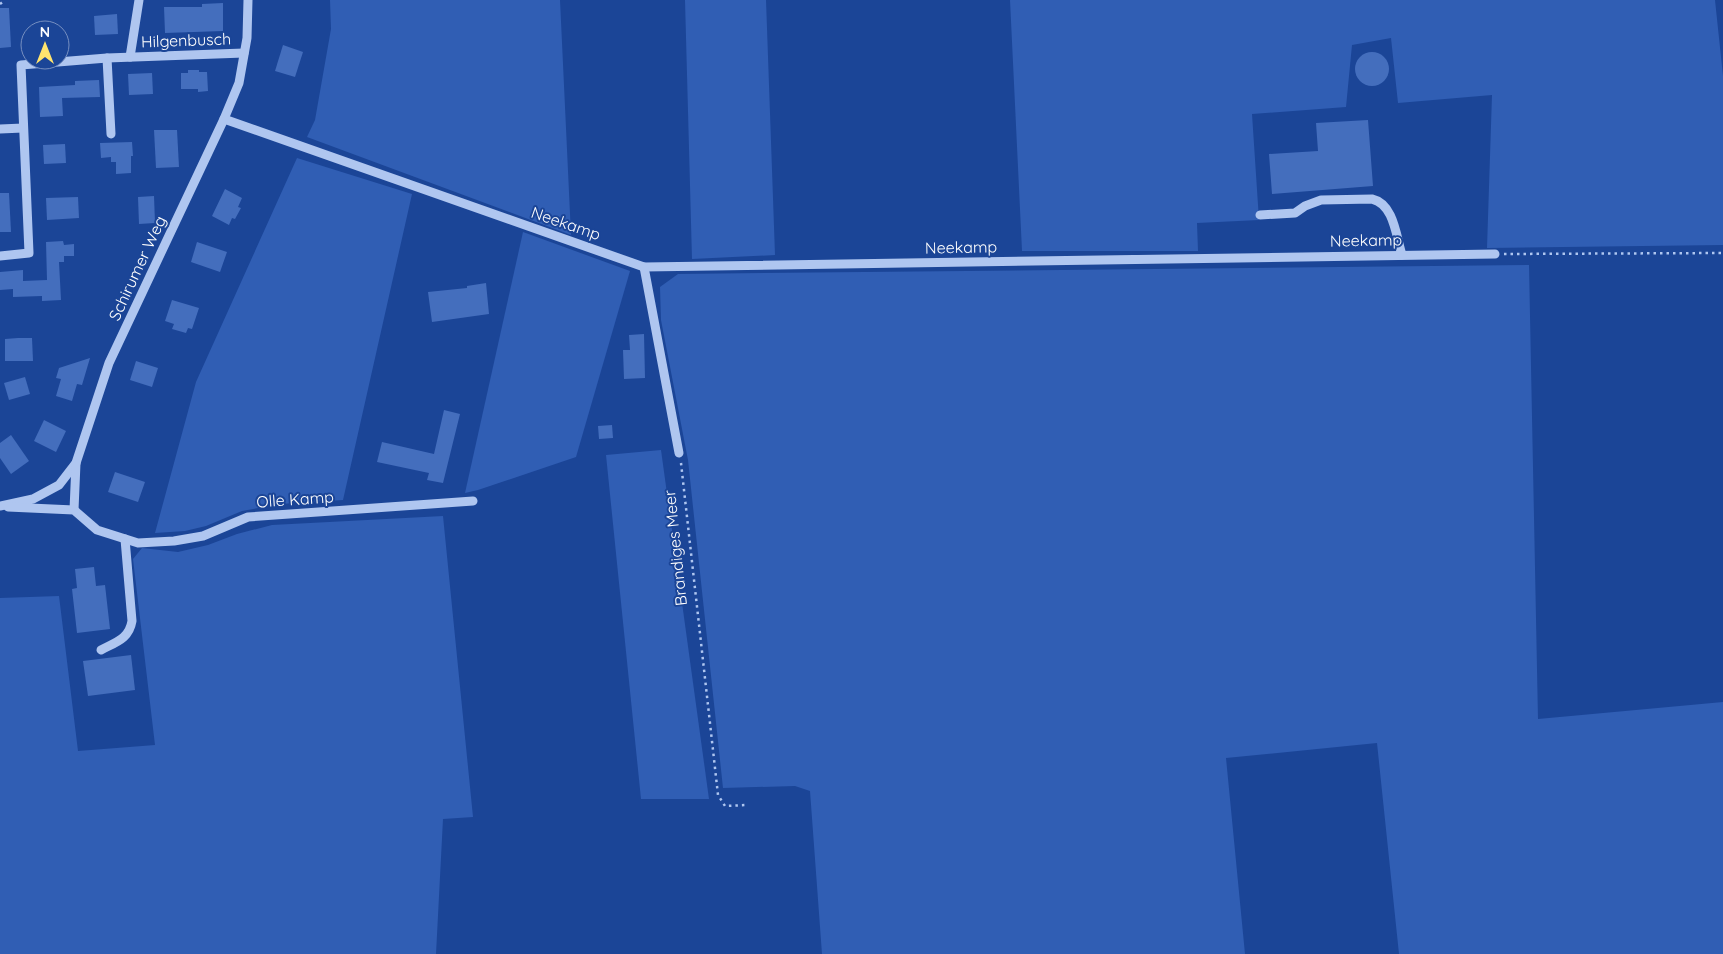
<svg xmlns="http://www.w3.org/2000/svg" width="1723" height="954" font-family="Quicksand,sans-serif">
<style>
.green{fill:#305eb4}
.building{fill:#446ebd}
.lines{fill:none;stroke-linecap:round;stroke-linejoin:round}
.path{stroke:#afc6f0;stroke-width:2.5;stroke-dasharray:2.5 4;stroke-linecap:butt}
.minor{stroke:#afc6f0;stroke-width:9}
.labels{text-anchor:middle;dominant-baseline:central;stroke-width:4;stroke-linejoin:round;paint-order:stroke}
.street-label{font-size:16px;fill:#fff;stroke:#1b4597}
</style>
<rect width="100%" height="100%" fill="#1b4597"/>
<g class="green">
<polygon points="330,0 560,0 571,235 307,137 315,120 331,29"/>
<polygon points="685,0 766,0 775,255 692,259"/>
<polygon points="1010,0 1715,0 1723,76 1723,245 1487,248 1492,95 1398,103 1391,38 1352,45 1346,107 1252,114 1259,220 1197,223 1198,251 1022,251"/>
<polygon points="297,158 412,194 343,500 280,504 242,511 206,526 185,531 155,533 196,382"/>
<polygon points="523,232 630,271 576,457 478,490 465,493"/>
<polygon points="1529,265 1538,719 1723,702 1723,954 1399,954 1377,743 1226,758 1245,954 822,954 810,791 795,786 723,788 688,460 661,320 660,287 678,274"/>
<polygon points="661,450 709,799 641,799 606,455"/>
<polygon points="443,516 473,817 443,819 436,954 0,954 0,598 59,596 78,751 155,745 133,559 142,548 178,552 208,545 237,534 272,525"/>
</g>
<g class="building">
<polygon points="223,3 223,31 165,33 164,7 202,7 202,4"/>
<polygon points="0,8 9,8 11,47 0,48"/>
<polygon points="117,14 118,34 95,35 94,16"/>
<polygon points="283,45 303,52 295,77 275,71"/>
<circle cx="1372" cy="69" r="17"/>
<polygon points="188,70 199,70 199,72 207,72 208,91 198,92 198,89 181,89 181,73 188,73"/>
<polygon points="152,73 153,94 129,95 128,74"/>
<polygon points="99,80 100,97 62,98 63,116 40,117 39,87 75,85 75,81"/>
<polygon points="1368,120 1373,186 1272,194 1269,154 1318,151 1316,123"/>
<polygon points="154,130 177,130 179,167 156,168"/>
<polygon points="132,142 133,156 131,156 131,173 116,174 116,162 111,162 111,157 101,158 100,143"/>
<polygon points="65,144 66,163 44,164 43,145"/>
<polygon points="225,189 242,198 238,207 241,208 235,219 232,218 229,225 212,216"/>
<polygon points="0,193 9,193 11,232 0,232"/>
<polygon points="154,196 155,223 139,224 138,197"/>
<polygon points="78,197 79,218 47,220 46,198"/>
<polygon points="63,241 64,245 74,244 74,256 64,256 64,262 59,262 61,300 42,301 42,296 13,297 13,289 0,290 0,272 23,270 23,281 47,280 46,242"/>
<polygon points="197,242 227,252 220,272 191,262"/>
<polygon points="486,283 489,314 432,322 428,292 467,288 467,286"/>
<polygon points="172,300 199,308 192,329 188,328 186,333 172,329 174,324 165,321"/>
<polygon points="644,334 645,378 624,379 623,350 630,350 629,335"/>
<polygon points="18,338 32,338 33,361 5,361 5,339"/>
<polygon points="90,358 82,385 77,384 72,401 56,396 61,379 56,378 59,368"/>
<polygon points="136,361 158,368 152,387 130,380"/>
<polygon points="25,377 30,394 9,400 4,383"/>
<polygon points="444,410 460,414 443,483 427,480 429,473 377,462 382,442 434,454"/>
<polygon points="44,420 66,431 56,452 34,441"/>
<polygon points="612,425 613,438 599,439 598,426"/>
<polygon points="11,435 29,461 11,474 0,458 0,443"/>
<polygon points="115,472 145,482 138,502 108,492"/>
<polygon points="94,567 96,586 105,585 110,629 77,633 72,589 77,588 75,569"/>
<polygon points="131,655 135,690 88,696 83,661"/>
</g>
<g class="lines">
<g class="path">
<polyline points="0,4 5,0"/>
<polyline points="1504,254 1723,253"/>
<polyline points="681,463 718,795 725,806 747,805"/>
</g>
<g class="minor">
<polyline points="130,57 139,0"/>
<polyline points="107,58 111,134"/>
<polyline points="224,119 644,267 1495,254"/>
<polyline points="0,129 23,128"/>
<path d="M1260 215 1295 213 1305 206 1321 200 1372 199C1394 204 1396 236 1402 255"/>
<polyline points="0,256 29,253 21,65 107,58 244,53"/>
<polyline points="644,267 679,453"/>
<polyline points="0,506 33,499 59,485 76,463 109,363 224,119 239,83 247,38 248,0"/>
<polyline points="8,507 74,510 97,530 138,543 174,541 203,536 248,517 473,501"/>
<polyline points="74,510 76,463"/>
<path d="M101 650C116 642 129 639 132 621L125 539"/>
</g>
</g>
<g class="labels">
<g class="street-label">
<text transform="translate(186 40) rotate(-2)">Hilgenbusch</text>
<text transform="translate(566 223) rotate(19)">Neekamp</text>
<text transform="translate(1366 240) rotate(-1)">Neekamp</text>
<text transform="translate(961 247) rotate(-1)">Neekamp</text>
<text transform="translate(137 268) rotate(-65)">Schirumer Weg</text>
<text transform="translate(295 499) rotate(-4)">Olle Kamp</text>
<text transform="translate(675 548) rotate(-96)">Brandiges Meer</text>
</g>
</g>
<g transform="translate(45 45)"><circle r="24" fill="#1b4597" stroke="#768fc1"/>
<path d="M0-4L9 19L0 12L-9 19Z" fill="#ffe46e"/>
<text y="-8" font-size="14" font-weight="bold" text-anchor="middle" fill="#ffffff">N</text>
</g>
</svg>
